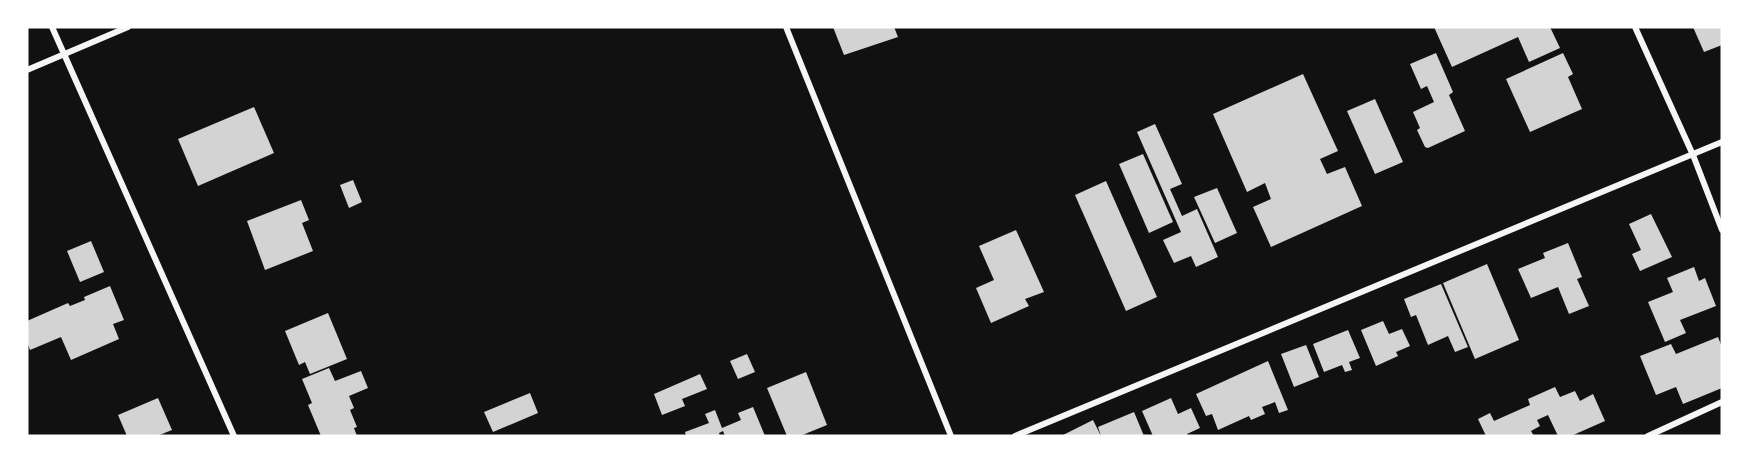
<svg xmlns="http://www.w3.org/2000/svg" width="1749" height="463" font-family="'Zilla Slab',serif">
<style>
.building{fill:#d3d3d3}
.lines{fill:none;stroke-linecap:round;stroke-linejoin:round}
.minor{stroke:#f5f5f5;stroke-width:6}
</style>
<rect width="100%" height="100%" fill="#111"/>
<g class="building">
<polygon points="833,27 894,27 898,37 844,55"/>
<polygon points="1434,27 1550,27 1560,48 1529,62 1518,37 1452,67"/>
<polygon points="1693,27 1722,27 1722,45 1704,52"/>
<polygon points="1436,53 1453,92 1449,95 1465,131 1428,148 1425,147 1417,130 1420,128 1413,112 1434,102 1427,86 1421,89 1410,64"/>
<polygon points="1563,53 1573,74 1568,77 1582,109 1530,132 1506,79"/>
<polygon points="1303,74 1338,151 1320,159 1327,174 1345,167 1362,206 1271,247 1253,207 1271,199 1265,183 1247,192 1213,114"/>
<polygon points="1375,99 1403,162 1375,174 1347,111"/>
<polygon points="254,107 274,153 198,186 178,139"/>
<polygon points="1155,124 1182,184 1170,189 1182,216 1197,209 1218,257 1196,267 1191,256 1174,263 1163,240 1181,232 1137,132"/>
<polygon points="1143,154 1173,222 1149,233 1119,164"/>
<polygon points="353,180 362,202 349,208 340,185"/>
<polygon points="1106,181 1157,297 1126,311 1075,195"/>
<polygon points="1217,188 1237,233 1215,243 1194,197"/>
<polygon points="301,200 309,220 302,223 313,251 265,270 247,221"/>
<polygon points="1651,214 1672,257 1640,271 1632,254 1641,250 1629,224"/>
<polygon points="1016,230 1044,292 1025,299 1029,306 991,323 976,288 994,280 979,246"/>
<polygon points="91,241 104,272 80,282 67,251"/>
<polygon points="1568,243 1582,277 1577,279 1589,306 1569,314 1558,287 1531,298 1518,269 1545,258 1543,253"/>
<polygon points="1487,264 1519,340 1475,359 1443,283"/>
<polygon points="1694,267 1699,281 1705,278 1716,306 1680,320 1686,333 1665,342 1648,302 1673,292 1667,278"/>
<polygon points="1441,284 1468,347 1455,352 1448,336 1428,345 1416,315 1411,317 1404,299"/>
<polygon points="110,286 124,320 113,324 119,339 71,360 61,337 30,350 27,342 27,321 68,303 70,306 85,300 84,297"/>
<polygon points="328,313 347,359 310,374 305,362 299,365 285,331"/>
<polygon points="1383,321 1389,334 1402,329 1410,346 1396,352 1398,356 1376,366 1361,330"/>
<polygon points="1348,330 1360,358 1349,362 1352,370 1345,372 1342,365 1324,372 1313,344"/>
<polygon points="1718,337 1722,347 1722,388 1683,404 1676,387 1656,395 1640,356 1671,344 1676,354"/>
<polygon points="1306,345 1319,377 1294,387 1281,354"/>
<polygon points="747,354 755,372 738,379 730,361"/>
<polygon points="1268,361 1288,410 1279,413 1275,402 1262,407 1265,414 1251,420 1249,416 1218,430 1212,414 1206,416 1196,394"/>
<polygon points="329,368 335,381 361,371 368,388 349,396 354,408 350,410 357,427 354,428 357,436 321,436 308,405 312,403 302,379"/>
<polygon points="806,372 827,425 800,436 787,436 767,388"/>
<polygon points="700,374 707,389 682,399 685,406 662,415 654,394"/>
<polygon points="1555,387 1560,397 1575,391 1580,401 1593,394 1605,421 1571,436 1558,436 1548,415 1537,420 1540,426 1531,431 1534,436 1486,436 1478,419 1490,413 1494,421 1530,405 1528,399"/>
<polygon points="530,393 538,413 493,432 484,412"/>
<polygon points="158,398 172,430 157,436 127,436 118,415"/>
<polygon points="1171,398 1178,414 1191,408 1200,428 1187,434 1188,436 1153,436 1142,411"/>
<polygon points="753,407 765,436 725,436 723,431 719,433 720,436 686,436 685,432 709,423 705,414 715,410 722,428 741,420 738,413"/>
<polygon points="1134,412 1144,436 1101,436 1098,427"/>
<polygon points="1093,420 1101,436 1061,436"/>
</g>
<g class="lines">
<g class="minor">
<polyline points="52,27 234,436"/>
<polyline points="786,27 951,436"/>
<polyline points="1635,27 1693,155 1722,230"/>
<polyline points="27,70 128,27"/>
<polyline points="1015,436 1722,142"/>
<polyline points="1648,436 1722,402"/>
</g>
</g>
<rect width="1749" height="463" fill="none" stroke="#ffffff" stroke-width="57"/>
</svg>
